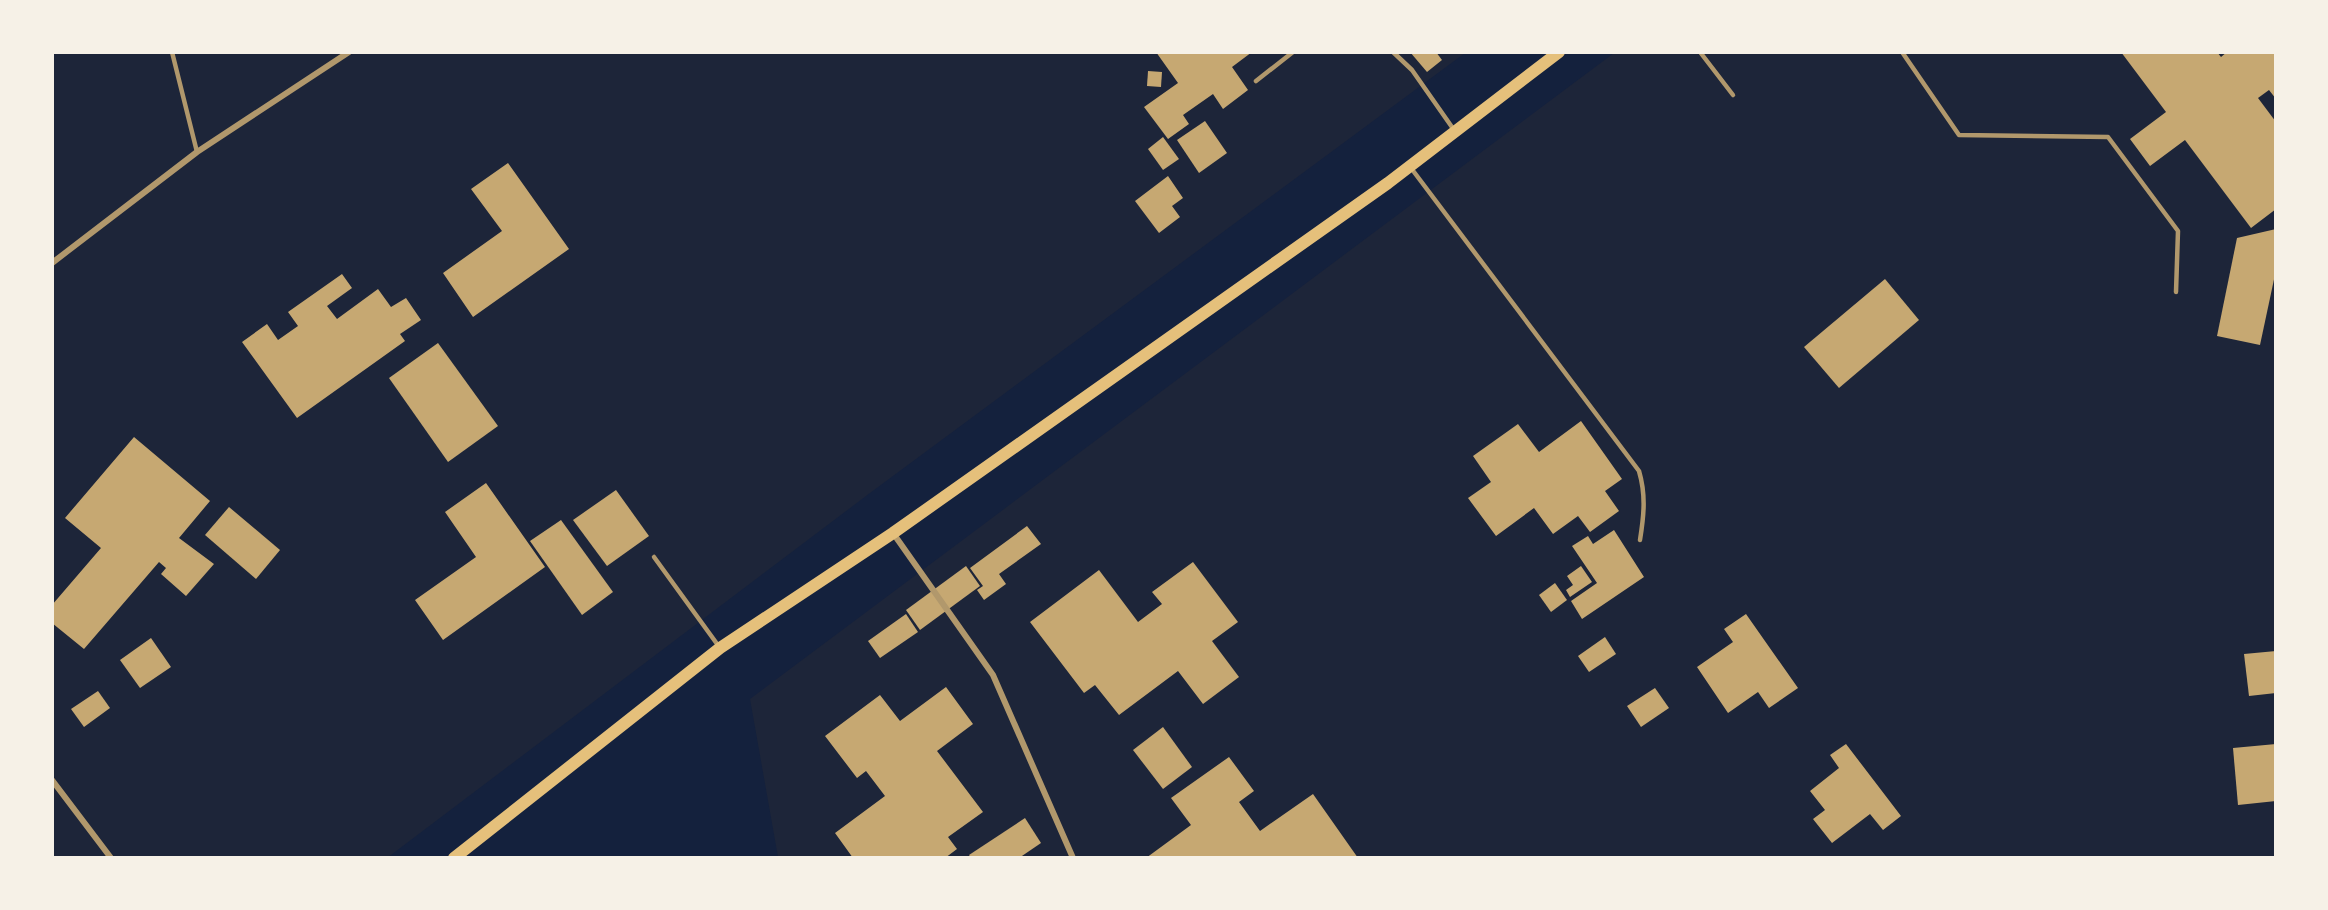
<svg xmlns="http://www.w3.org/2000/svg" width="2328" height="910" font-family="'DM Sans',sans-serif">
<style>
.green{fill:#1d2539}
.building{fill:#c6a872}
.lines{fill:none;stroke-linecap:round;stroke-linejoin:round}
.service{stroke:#b1986c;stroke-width:4.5}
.minor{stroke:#b1986c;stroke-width:6}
.secondary{stroke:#e5c07b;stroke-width:12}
</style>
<rect width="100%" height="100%" fill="#14213d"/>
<g class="green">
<polygon points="52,53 1465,53 870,493 387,858 53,857"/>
<polygon points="1614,53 2275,53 2275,857 778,857 750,699"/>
</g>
<g class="building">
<polygon points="1156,52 1252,52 1232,67 1248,90 1223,109 1213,94 1183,115 1189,124 1168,139 1144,107 1178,83"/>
<polygon points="1410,52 1436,52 1442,60 1427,72"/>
<polygon points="2121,52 2217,52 2221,57 2227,52 2276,52 2276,99 2269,90 2258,98 2276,122 2276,209 2251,228 2185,140 2150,166 2130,139 2166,112"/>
<polygon points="1148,71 1162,72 1161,87 1147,86"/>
<polygon points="1205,121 1227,153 1199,173 1177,140"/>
<polygon points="1163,137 1179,159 1163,170 1148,149"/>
<polygon points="508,163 569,249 473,317 443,273 502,231 471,189"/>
<polygon points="1168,176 1183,198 1172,206 1180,217 1159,233 1135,201"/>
<polygon points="2276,229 2276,270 2260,345 2217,336 2237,238"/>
<polygon points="342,274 352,288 327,306 337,319 378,289 391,307 406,298 421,320 400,334 405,341 297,418 242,342 267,324 278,340 298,326 288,312"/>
<polygon points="1885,279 1919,320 1839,388 1804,347"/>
<polygon points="438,343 498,426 448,462 389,378"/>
<polygon points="1581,421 1622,479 1605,491 1619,511 1590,532 1578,516 1553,534 1534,508 1496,536 1468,498 1491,482 1473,456 1518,424 1539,452"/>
<polygon points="134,437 210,501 179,538 214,564 186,596 161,574 166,568 159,562 84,649 52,623 52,605 101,548 65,518"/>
<polygon points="486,483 545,567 443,640 415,600 476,557 445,512"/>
<polygon points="616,490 649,536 607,566 573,520"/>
<polygon points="229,507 280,550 256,579 205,535"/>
<polygon points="561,520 613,592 582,615 530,541"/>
<polygon points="1027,526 1041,544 999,574 1006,584 984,600 977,590 983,586 970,568"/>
<polygon points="1614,530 1644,577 1582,619 1571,601 1597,583 1572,546 1588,536 1593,544"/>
<polygon points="1193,562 1238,622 1212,641 1239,677 1203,704 1178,671 1119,715 1095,685 1084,693 1030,622 1099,570 1138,622 1162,604 1152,592"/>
<polygon points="966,566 980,586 920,630 906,610"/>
<polygon points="1581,566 1592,582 1570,597 1566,590 1573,585 1567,576"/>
<polygon points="1555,583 1567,600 1551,612 1539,595"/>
<polygon points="906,614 918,632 880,658 868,641"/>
<polygon points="1746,614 1798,688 1769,708 1758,692 1728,713 1697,667 1733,642 1724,629"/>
<polygon points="1605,637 1616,654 1589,672 1578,656"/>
<polygon points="151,638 171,667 140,688 120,660"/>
<polygon points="2276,651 2276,693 2249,696 2244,654"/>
<polygon points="946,687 973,724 937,751 983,812 948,837 957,849 945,858 853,858 835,833 885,796 866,771 857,778 825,736 880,695 900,721"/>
<polygon points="1655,688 1669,708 1641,727 1627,706"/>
<polygon points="98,691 110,708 84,727 71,709"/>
<polygon points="1163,727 1192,767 1163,789 1133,750"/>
<polygon points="1846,744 1901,816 1883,830 1870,814 1832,843 1813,819 1825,810 1810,791 1839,768 1830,755"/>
<polygon points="2276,744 2276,801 2238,805 2233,748"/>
<polygon points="1229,757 1254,791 1239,802 1260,831 1313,794 1358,858 1146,858 1191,825 1171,798"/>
<polygon points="1025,818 1041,843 1019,858 971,858 969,855"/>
</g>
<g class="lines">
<g class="service">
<polyline points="172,52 197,152"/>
<polyline points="1393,52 1412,70 1454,130"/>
<polyline points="1700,52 1733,95"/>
<polyline points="1902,52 1959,135 2108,137 2178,231 2176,292"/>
<polyline points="1256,81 1293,52"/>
<path d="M1411 168 1639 471C1646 495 1644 515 1640 540"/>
<polyline points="654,557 720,648"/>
</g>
<g class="minor">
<polyline points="52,263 197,152 349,52"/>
<polyline points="893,533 993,675 1073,858"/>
<polyline points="52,780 111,858"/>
</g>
<polyline class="secondary" points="454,858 720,648 893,533 1388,183 1559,52"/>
</g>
<rect width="2328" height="910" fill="none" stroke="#f6f1e7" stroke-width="108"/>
</svg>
